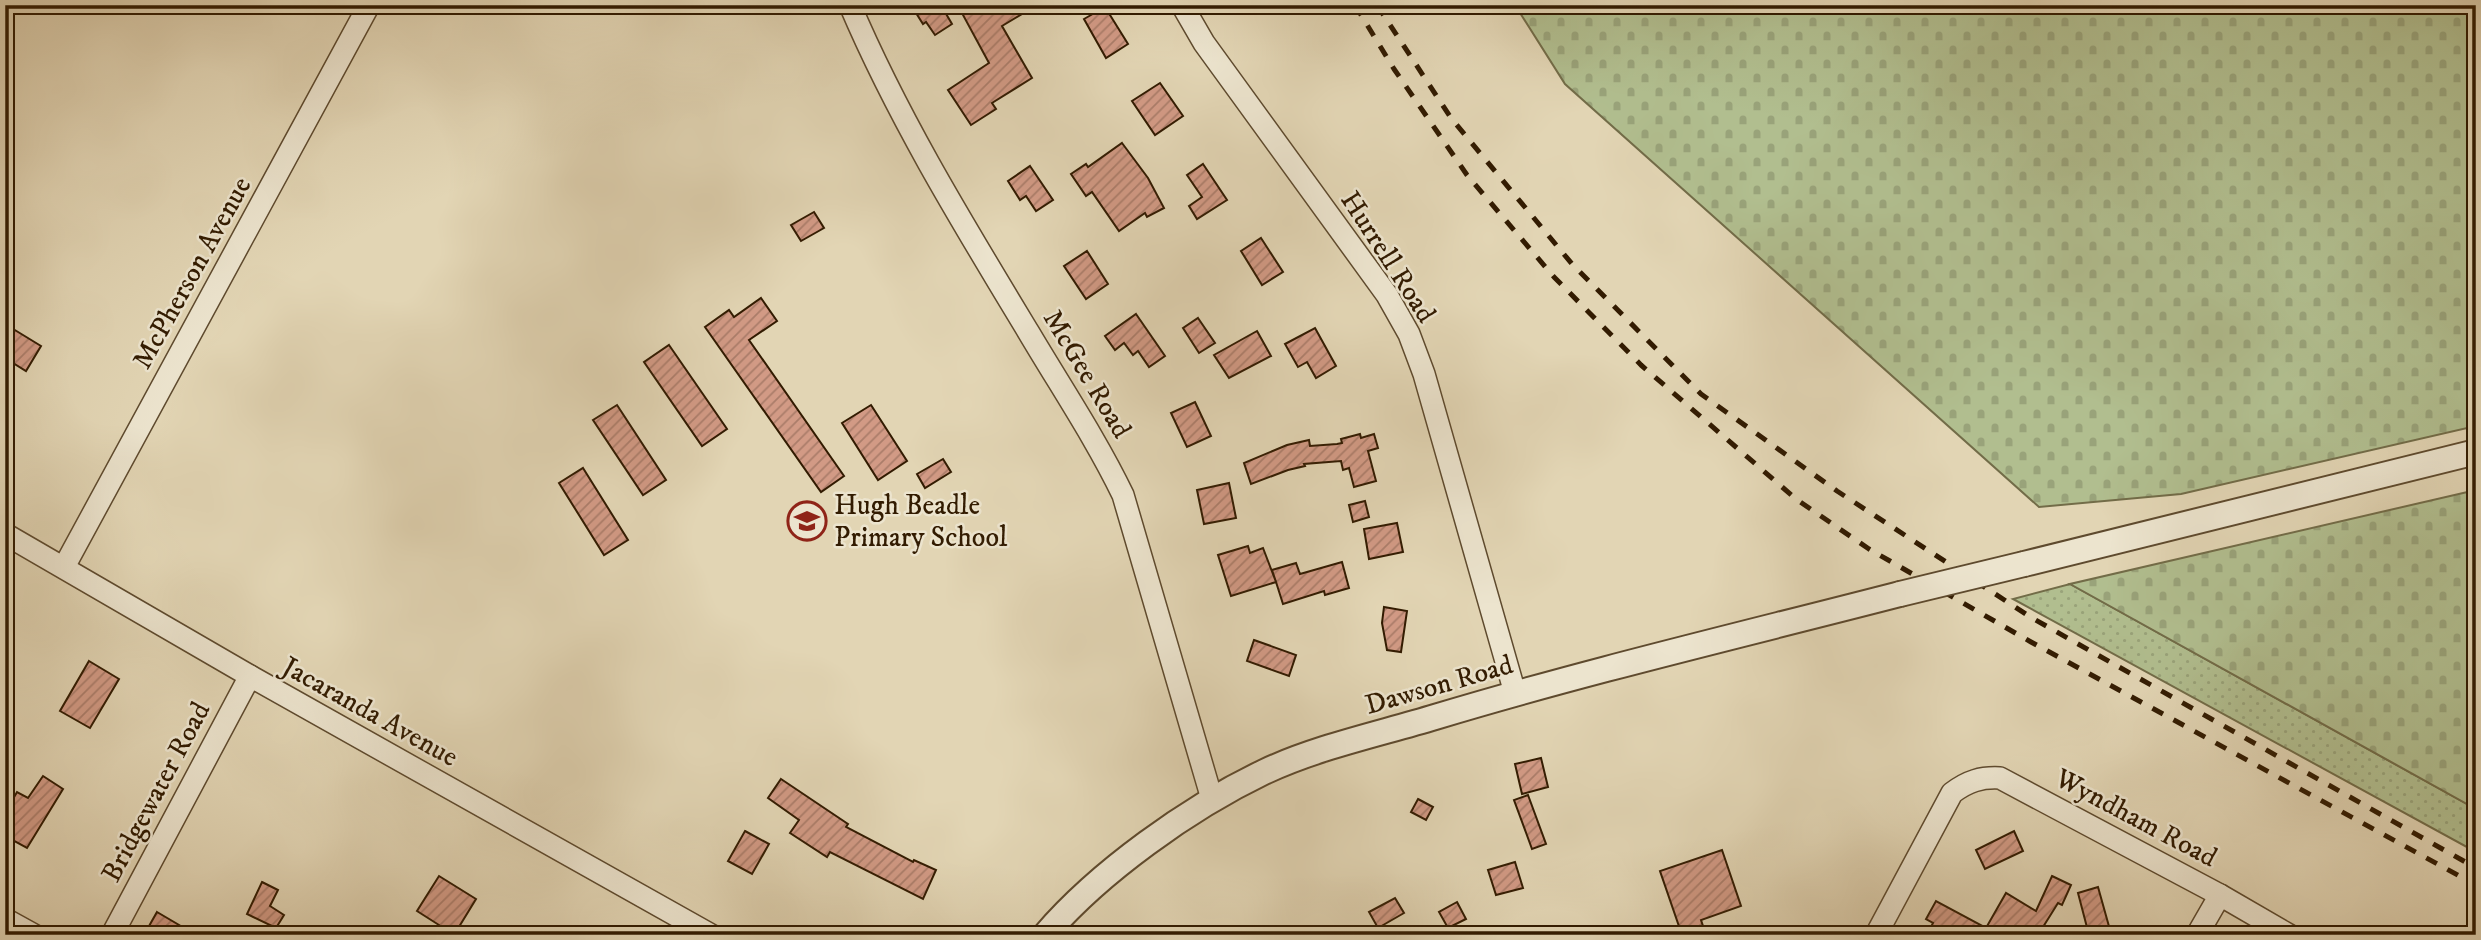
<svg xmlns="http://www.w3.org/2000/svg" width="2481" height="940" font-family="'IM FELL DW Pica',serif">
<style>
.green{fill:url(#green-dots);stroke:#726c48;stroke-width:2}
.cemetery{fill:url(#cemetery-stones);stroke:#726c48;stroke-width:2}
.building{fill:url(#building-hatch);stroke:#321b01;stroke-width:2}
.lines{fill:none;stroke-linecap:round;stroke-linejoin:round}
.minor-casing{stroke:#5e4a2e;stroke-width:24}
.tertiary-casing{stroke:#5e4a2e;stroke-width:28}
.minor{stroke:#ece4ce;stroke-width:21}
.tertiary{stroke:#ece4ce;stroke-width:24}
.rail{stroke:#321b01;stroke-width:5;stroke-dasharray:12 12;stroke-linecap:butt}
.tertiary-bridge-casing{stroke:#5e4a2e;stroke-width:28;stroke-linecap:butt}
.tertiary-bridge{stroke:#ece4ce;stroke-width:24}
.labels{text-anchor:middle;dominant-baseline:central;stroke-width:5;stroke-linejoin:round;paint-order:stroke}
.street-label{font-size:28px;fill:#321b01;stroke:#ece4ce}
.poi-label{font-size:28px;fill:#321b01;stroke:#ece4ce;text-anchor:start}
</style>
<defs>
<pattern id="green-dots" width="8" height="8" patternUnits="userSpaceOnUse" patternTransform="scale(1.75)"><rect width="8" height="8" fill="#b1be8f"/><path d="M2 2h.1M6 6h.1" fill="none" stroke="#99a37a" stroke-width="1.8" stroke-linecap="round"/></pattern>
<pattern id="cemetery-stones" width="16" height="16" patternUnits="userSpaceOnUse" patternTransform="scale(1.75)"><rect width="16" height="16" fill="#b1be8f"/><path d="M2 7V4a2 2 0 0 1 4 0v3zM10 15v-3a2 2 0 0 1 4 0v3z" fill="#99a37a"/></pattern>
<pattern id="building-hatch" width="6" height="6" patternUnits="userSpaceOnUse" patternTransform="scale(1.75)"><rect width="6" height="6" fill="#d29a85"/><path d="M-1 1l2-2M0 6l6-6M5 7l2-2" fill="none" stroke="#ab7d6a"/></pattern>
</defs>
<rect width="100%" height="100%" fill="#e2d5b4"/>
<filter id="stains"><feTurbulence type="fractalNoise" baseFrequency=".00286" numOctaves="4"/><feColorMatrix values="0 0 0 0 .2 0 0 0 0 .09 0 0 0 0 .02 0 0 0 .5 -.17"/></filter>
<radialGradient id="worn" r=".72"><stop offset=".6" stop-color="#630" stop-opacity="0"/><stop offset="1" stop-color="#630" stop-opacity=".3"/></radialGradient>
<polygon class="green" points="2070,584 2476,809 2476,852 2013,599"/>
<g class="cemetery">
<polygon points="1515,5 2476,5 2476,426 2181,494 2039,507 1565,84"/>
<polygon points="2476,490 2476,809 2070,584"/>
</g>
<g class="building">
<polygon points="911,5 957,5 945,12 952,24 935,35 926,22 923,24"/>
<polygon points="981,5 1037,5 1002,26 1032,78 992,103 996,109 971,125 948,90 989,63 963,15"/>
<polygon points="1105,7 1128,44 1106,58 1084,19"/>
<polygon points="1160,83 1183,116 1155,135 1132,101"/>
<polygon points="1122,143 1148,178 1164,208 1147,217 1145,213 1119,231 1092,192 1086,196 1071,174 1086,164 1088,167"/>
<polygon points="1203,164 1227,200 1197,219 1189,206 1202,197 1187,175"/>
<polygon points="1030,166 1053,200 1036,211 1026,196 1020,200 1008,181"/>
<polygon points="814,212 824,228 801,241 791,225"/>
<polygon points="1261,238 1283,272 1262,285 1241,251"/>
<polygon points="1087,251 1108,284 1086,299 1064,266"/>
<polygon points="761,298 777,321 749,340 844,476 821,492 705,327 729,310 734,317"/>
<polygon points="1136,314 1165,356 1149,367 1138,351 1133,355 1124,343 1115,350 1105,336"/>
<polygon points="1198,318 1215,343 1199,353 1183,328"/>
<polygon points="5,324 41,346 26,371 5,358"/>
<polygon points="1315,328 1336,366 1316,378 1307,362 1298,367 1285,344"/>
<polygon points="1257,331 1271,356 1229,378 1214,355"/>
<polygon points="669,345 727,429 702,446 644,362"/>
<polygon points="1195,402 1211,436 1187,447 1171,413"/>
<polygon points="617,405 666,480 643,495 593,420"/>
<polygon points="871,405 907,461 878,480 842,423"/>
<polygon points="1360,434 1361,438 1374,434 1378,448 1368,451 1376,481 1354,487 1349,468 1343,470 1341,461 1304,464 1305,466 1288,470 1251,484 1244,463 1287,445 1309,440 1310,446 1337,444 1342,443 1341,439"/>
<polygon points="943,459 951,472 925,488 917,474"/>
<polygon points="583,468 628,540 604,555 559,483"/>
<polygon points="1229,483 1236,518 1204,524 1197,490"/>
<polygon points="1365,501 1369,517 1353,522 1349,505"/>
<polygon points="1397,523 1403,552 1369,559 1364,529"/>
<polygon points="1248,546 1250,553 1263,548 1276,582 1272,570 1296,563 1300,574 1342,562 1349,588 1325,595 1324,591 1283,604 1276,582 1231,596 1218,555"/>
<polygon points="1384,607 1407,611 1401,652 1387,650 1382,623"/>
<polygon points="1254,640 1296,655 1289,676 1247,661"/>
<polygon points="89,661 119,679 90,728 60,711"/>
<polygon points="1541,758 1548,787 1522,794 1515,764"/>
<polygon points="43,776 63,789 27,848 5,836 5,813 17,792 28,798"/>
<polygon points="781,779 848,824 846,827 913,862 914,860 936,870 923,899 830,852 827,857 790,833 799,820 768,798"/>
<polygon points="1528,795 1546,844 1532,849 1514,800"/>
<polygon points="1418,799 1433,807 1426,820 1411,812"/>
<polygon points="745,831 769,844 752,874 728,861"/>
<polygon points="2014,831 2023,851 1985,869 1976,850"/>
<polygon points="1722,850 1741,906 1701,920 1706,935 1682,935 1660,871"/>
<polygon points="1515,862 1523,888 1496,895 1488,870"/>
<polygon points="439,876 476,899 454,935 434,935 439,925 417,911"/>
<polygon points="2052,876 2071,885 2062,905 2058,903 2038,935 1927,935 1933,923 1926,919 1936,901 1986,928 2006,893 2036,911"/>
<polygon points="262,882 278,890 270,906 284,915 276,928 247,914"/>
<polygon points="2098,887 2110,930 2089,935 2078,893"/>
<polygon points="1395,898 1404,913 1378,928 1369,912"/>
<polygon points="1457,902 1466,919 1448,928 1439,912"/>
<polygon points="157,912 196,935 144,935"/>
</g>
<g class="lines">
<g class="minor-casing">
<g id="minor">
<path d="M850 5C899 120 965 227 1029 333 1061 387 1096 439 1123 495L1212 799"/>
<polyline points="1182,5 1204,43 1387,295 1409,334 1424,374 1515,693"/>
<polyline points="5,534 250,676 711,935"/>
<polyline points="64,567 369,5"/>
<polyline points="5,919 34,935"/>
<polyline points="112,935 250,676"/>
<path d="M1876 935 1952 793C1968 781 1981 777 2000 778L2220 895 2289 935"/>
<polyline points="2197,935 2220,895"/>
</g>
</g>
<g class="tertiary-casing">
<g id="tertiary">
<polyline points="2024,564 2476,452"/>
<path d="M1045 935C1099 872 1189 808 1264 772 1317 747 1379 734 1435 717 1588 671 1745 634 1900 594"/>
</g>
</g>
<use href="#minor" class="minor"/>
<use href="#tertiary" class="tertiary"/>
<g class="rail">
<polyline points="1355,5 1394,69 1467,175 1554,277 1641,365 1796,499 1869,549 2031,642 2476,885"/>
<polyline points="1377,5 1451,118 1572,264 1701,394 1837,491 2032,618 2476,868"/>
</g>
<g class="tertiary-bridge-casing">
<polyline id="tertiary-bridge" points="1900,594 2024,564"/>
</g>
<use href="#tertiary-bridge" class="tertiary-bridge"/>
</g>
<defs>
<g id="school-ring" transform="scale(2.0125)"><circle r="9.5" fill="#ece4ce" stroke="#8f2418" stroke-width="1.5"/><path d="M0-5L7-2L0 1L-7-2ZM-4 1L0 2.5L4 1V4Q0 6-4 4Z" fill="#8f2418"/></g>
</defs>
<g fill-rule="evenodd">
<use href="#school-ring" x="807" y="521"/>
</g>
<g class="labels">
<g class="street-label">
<text transform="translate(1388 257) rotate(57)">Hurrell Road</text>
<text transform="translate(192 273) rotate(-61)">McPherson Avenue</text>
<text transform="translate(1087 374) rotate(59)">McGee Road</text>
<text transform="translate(1439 685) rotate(-16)">Dawson Road</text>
<text transform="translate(370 712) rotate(29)">Jacaranda Avenue</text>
<text transform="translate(156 792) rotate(-62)">Bridgewater Road</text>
<text transform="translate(2136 818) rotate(28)">Wyndham Road</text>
</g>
<g class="poi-label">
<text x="834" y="505">Hugh Beadle<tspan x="834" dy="32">Primary School</tspan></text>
</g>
</g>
<rect width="2481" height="940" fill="none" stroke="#e2d5b4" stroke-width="28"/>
<rect x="7" y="7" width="2467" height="926" fill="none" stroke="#321b01" stroke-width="3.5"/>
<rect x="14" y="14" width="2453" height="912" fill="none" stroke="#321b01" stroke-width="2"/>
<rect width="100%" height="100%" filter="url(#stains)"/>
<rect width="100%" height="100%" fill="url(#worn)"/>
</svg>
